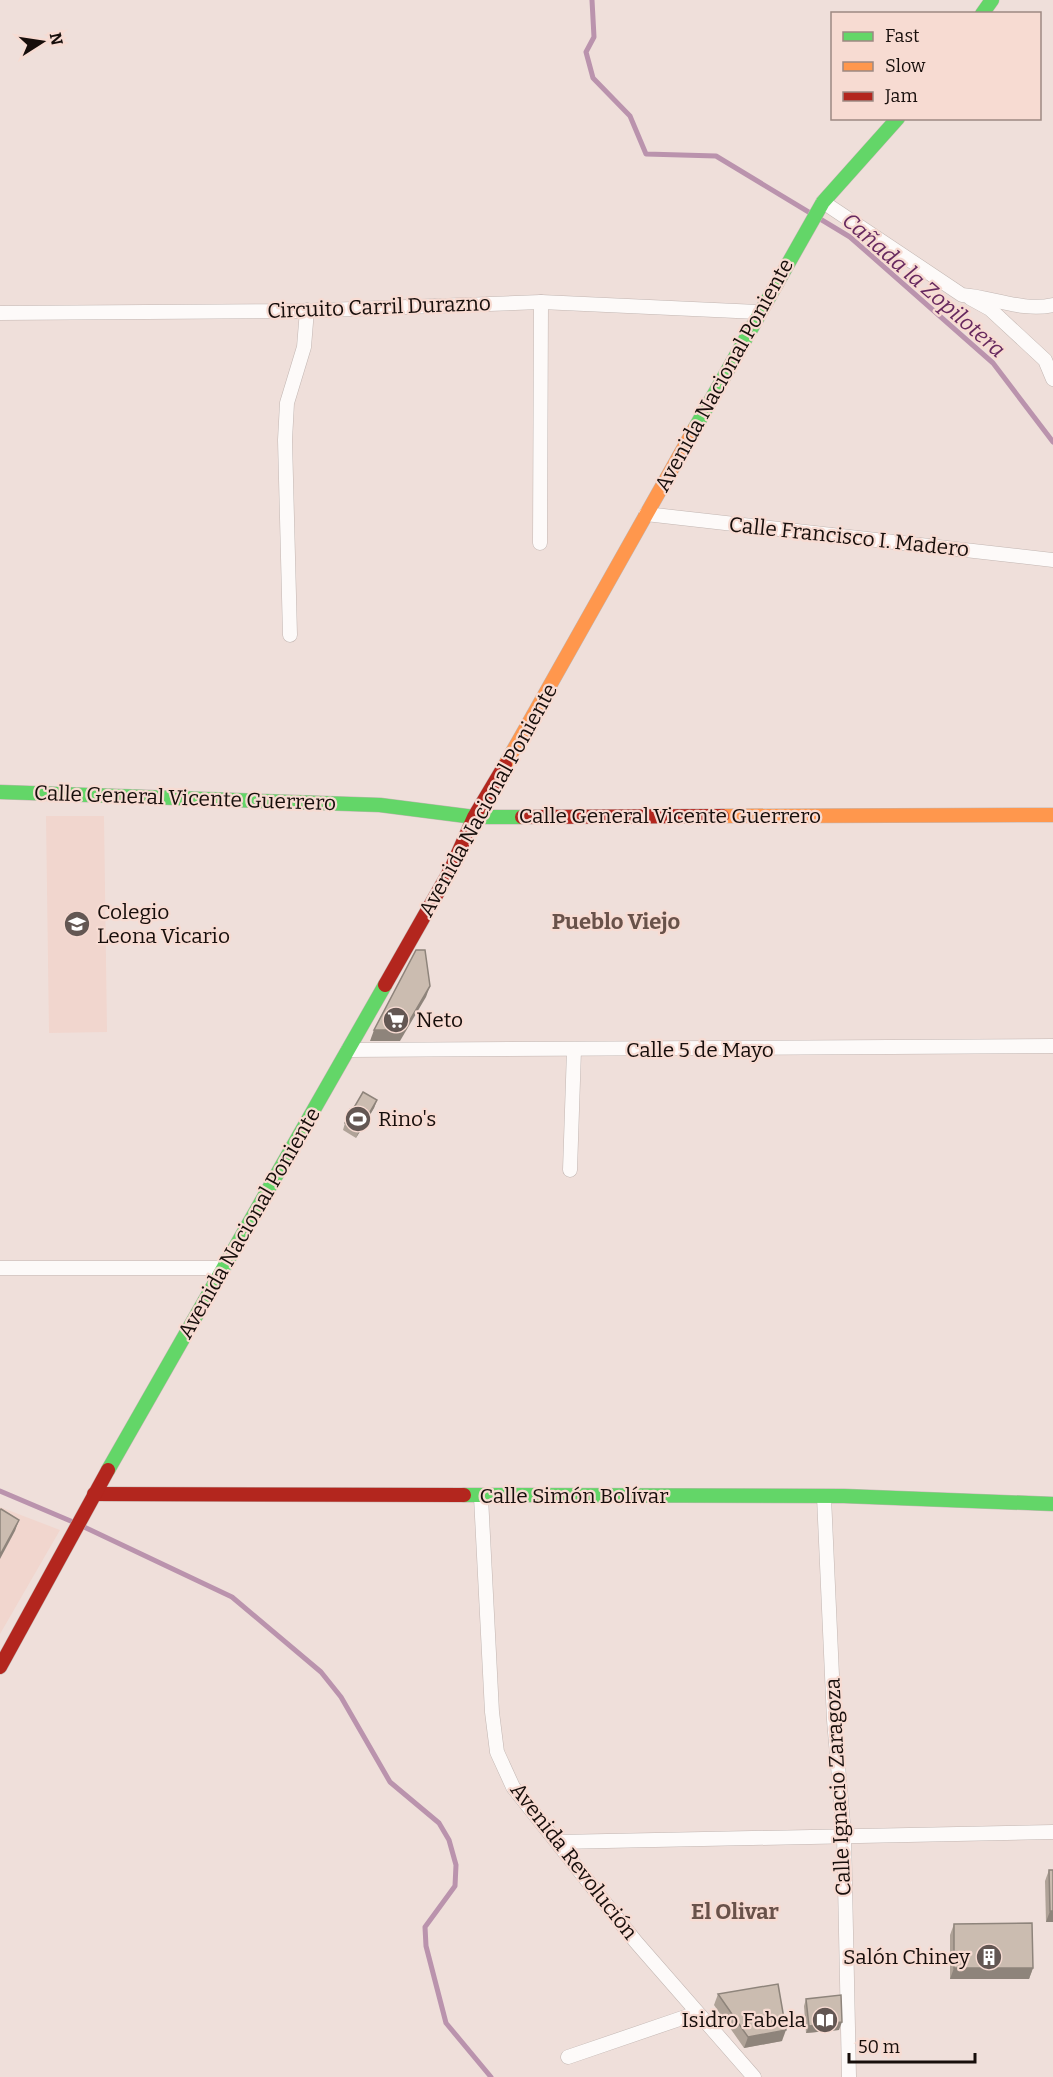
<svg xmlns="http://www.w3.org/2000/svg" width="1053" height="2077" font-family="Bitter,serif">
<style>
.built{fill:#f1d6ce}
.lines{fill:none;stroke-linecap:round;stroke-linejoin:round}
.stream{stroke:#ba93ad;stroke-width:5}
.street-casing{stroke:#c2b6b2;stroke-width:15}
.fast-casing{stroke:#c2b6b2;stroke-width:15}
.slow-casing{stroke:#c2b6b2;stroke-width:15}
.jam-casing{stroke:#c2b6b2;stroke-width:15}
.street{stroke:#fdfaf9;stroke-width:14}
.fast{stroke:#63d668;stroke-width:14}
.slow{stroke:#ff974d;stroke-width:14}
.jam{stroke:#b3261e;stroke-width:14}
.wall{fill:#afa297}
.shaded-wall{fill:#8e847b}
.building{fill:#cbbcb0;stroke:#8e847b;stroke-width:1.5}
.labels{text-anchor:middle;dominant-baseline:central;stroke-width:4.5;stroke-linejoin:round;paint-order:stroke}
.street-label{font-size:21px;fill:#170e0b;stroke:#f7dbd2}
.poi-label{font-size:21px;fill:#170e0b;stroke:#f7dbd2;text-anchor:start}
.water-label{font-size:22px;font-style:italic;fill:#67295f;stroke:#f7dbd2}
.neighbourhood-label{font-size:22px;font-weight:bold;fill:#69524a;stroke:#f7dbd2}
</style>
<rect width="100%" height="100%" fill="#efdfda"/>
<g class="built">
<polygon points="46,816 104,816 107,1032 49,1033"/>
<polygon points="0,1507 60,1530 0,1634"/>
</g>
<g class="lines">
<g class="stream">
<polyline points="592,0 594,37 586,52 593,78 630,116 646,154 716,156 850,237 993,363 1053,442"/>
<polyline points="0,1491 73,1522"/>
<polyline points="82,1526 232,1597 321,1672 341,1697 390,1782 439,1823 449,1840 456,1865 455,1886 425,1927 426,1946 446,2023 491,2077"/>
</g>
<g class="street-casing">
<g id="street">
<path d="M823 202 962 295C992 297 1023 312 1053 305"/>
<polyline points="970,298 990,309 1045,360 1053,379"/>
<polyline points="0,313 298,311 541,302 758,312"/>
<polyline points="646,514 1053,560"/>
<polyline points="540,543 541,302"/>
<polyline points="290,635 285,440 287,403 304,347 307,310"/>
<polyline points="348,1050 1053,1046"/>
<polyline points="570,1170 574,1050"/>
<polyline points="0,1268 224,1268"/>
<polyline points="481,1497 492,1712 497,1752 513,1787 636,1942 754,2077"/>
<polyline points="824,1497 834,1720 844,1835 849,2077"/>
<polyline points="558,1842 1053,1832"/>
<polyline points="568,2057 697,2013"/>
</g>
</g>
<g class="fast-casing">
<g id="fast">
<polyline points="982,14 992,0"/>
<polyline points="695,428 823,202 898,118"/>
<polyline points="0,792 380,805 474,817 522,817"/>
<polyline points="108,1470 385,985"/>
<polyline points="464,1495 844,1496 1053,1504"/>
</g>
</g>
<g class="slow-casing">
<g id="slow">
<polyline points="505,765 695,428"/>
<polyline points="722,816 1053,815"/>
</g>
</g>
<g class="jam-casing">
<g id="jam">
<polyline points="522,817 722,816"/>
<polyline points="385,985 451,869 474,817 505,765"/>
<polyline points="94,1494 464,1495"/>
<polyline points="0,1667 108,1470"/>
</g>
</g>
<use href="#street" class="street"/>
<use href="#fast" class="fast"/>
<use href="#slow" class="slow"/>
<use href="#jam" class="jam"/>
</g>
<g class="wall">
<polygon points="377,1100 374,1108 356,1138 343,1130 345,1123"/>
<polygon points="1049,1870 1053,1870 1053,1922 1046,1922 1045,1881"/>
<polygon points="954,1924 1033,1968 1029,1979 950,1979 950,1935"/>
<polygon points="718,1994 782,2041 744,2048 714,2005"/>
<polygon points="806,1999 839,2030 806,2033 804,2006"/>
</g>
<g class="shaded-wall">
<polygon points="430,986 426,997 400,1041 370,1041 374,1030"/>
<polygon points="377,1100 374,1108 356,1138 359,1131"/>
<polygon points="19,1520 15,1531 0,1559 0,1555"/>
<polygon points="1050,1911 1053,1911 1053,1922 1046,1922"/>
<polygon points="954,1968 1033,1968 1029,1979 950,1979"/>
<polygon points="842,2022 839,2030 806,2033 809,2026"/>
<polygon points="786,2030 782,2041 744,2048 748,2037"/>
</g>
<g class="building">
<polygon points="416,950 425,950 430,986 404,1030 374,1030"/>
<polygon points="363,1092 377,1100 359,1131 345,1123"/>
<polygon points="1,1509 19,1520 0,1555 0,1510"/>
<polygon points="1049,1870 1053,1870 1053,1911 1050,1911"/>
<polygon points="1032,1923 1033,1968 954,1968 954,1924"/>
<polygon points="778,1984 786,2030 748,2037 718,1994"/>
<polygon points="841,1995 842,2022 809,2026 806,1999"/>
</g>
<defs>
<g id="school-disc" transform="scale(1.35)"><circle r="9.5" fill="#635753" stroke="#f7dbd2"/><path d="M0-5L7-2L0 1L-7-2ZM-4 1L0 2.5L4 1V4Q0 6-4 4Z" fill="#fff"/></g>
<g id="supermarket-disc" transform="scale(1.35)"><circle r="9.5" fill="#635753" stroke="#f7dbd2"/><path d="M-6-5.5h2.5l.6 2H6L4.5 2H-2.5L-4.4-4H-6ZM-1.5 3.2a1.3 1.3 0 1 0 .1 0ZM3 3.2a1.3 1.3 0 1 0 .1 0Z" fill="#fff"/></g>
<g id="stadium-disc" transform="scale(1.35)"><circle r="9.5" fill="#635753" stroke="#f7dbd2"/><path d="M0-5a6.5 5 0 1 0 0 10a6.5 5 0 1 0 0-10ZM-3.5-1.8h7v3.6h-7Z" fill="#fff"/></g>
<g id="building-disc" transform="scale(1.35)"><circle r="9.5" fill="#635753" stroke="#f7dbd2"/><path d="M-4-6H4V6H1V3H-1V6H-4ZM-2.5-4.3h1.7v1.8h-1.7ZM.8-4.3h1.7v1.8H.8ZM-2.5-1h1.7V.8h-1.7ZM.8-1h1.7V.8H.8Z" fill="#fff"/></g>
<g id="library-disc" transform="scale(1.35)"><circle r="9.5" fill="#635753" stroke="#f7dbd2"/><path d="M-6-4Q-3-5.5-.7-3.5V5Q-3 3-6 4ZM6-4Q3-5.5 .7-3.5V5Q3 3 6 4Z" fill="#fff"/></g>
</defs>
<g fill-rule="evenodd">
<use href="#school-disc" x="77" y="924"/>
<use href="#supermarket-disc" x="396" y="1020"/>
<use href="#stadium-disc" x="358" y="1119"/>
<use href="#building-disc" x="989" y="1957"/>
<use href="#library-disc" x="825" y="2020"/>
</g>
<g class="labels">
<g class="street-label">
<text transform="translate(379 307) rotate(-2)">Circuito Carril Durazno</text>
<text transform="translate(724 375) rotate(-61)">Avenida Nacional Poniente</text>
<text transform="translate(849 537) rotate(6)">Calle Francisco I. Madero</text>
<text transform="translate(185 798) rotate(2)">Calle General Vicente Guerrero</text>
<text transform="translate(488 800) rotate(-61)">Avenida Nacional Poniente</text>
<text x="670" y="816">Calle General Vicente Guerrero</text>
<text x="700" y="1050">Calle 5 de Mayo</text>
<text transform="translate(249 1223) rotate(-60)">Avenida Nacional Poniente</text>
<text x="574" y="1496">Calle Simón Bolívar</text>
<text transform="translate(838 1787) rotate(-93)">Calle Ignacio Zaragoza</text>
<text transform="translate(574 1861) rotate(52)">Avenida Revolución</text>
</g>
<g class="poi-label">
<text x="97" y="912">Colegio<tspan x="97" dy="24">Leona Vicario</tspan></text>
<text x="416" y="1020">Neto</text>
<text x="378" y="1119">Rino's</text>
<text x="970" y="1957" text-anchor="end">Salón Chiney</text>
<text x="806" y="2020" text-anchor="end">Isidro Fabela</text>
</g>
<g class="water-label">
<text transform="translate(924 285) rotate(41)">Cañada la Zopilotera</text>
</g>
<g class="neighbourhood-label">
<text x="616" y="921">Pueblo Viejo</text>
<text x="735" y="1911">El Olivar</text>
</g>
</g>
<rect x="831" y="12" width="210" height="108" fill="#f7dbd2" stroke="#9d8982" stroke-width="1.5"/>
<rect x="843" y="32" width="30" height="9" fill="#63d668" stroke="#9d8982" stroke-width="1.5"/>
<text x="885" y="42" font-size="18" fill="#170e0b">Fast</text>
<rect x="843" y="62" width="30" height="9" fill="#ff974d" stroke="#9d8982" stroke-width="1.5"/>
<text x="885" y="72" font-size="18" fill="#170e0b">Slow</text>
<rect x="843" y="92" width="30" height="9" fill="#b3261e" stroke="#9d8982" stroke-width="1.5"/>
<text x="885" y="102" font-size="18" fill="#170e0b">Jam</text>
<g transform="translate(42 42) rotate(78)" stroke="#f7dbd2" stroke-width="4.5" paint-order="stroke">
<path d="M0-4.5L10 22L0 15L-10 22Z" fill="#170e0b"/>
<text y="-9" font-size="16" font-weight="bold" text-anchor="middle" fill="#170e0b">N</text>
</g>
<path d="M849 2053v9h126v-9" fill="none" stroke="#170e0b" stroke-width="3"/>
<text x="858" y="2053" font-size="18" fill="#170e0b" stroke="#f7dbd2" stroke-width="4.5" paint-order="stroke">50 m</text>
</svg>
